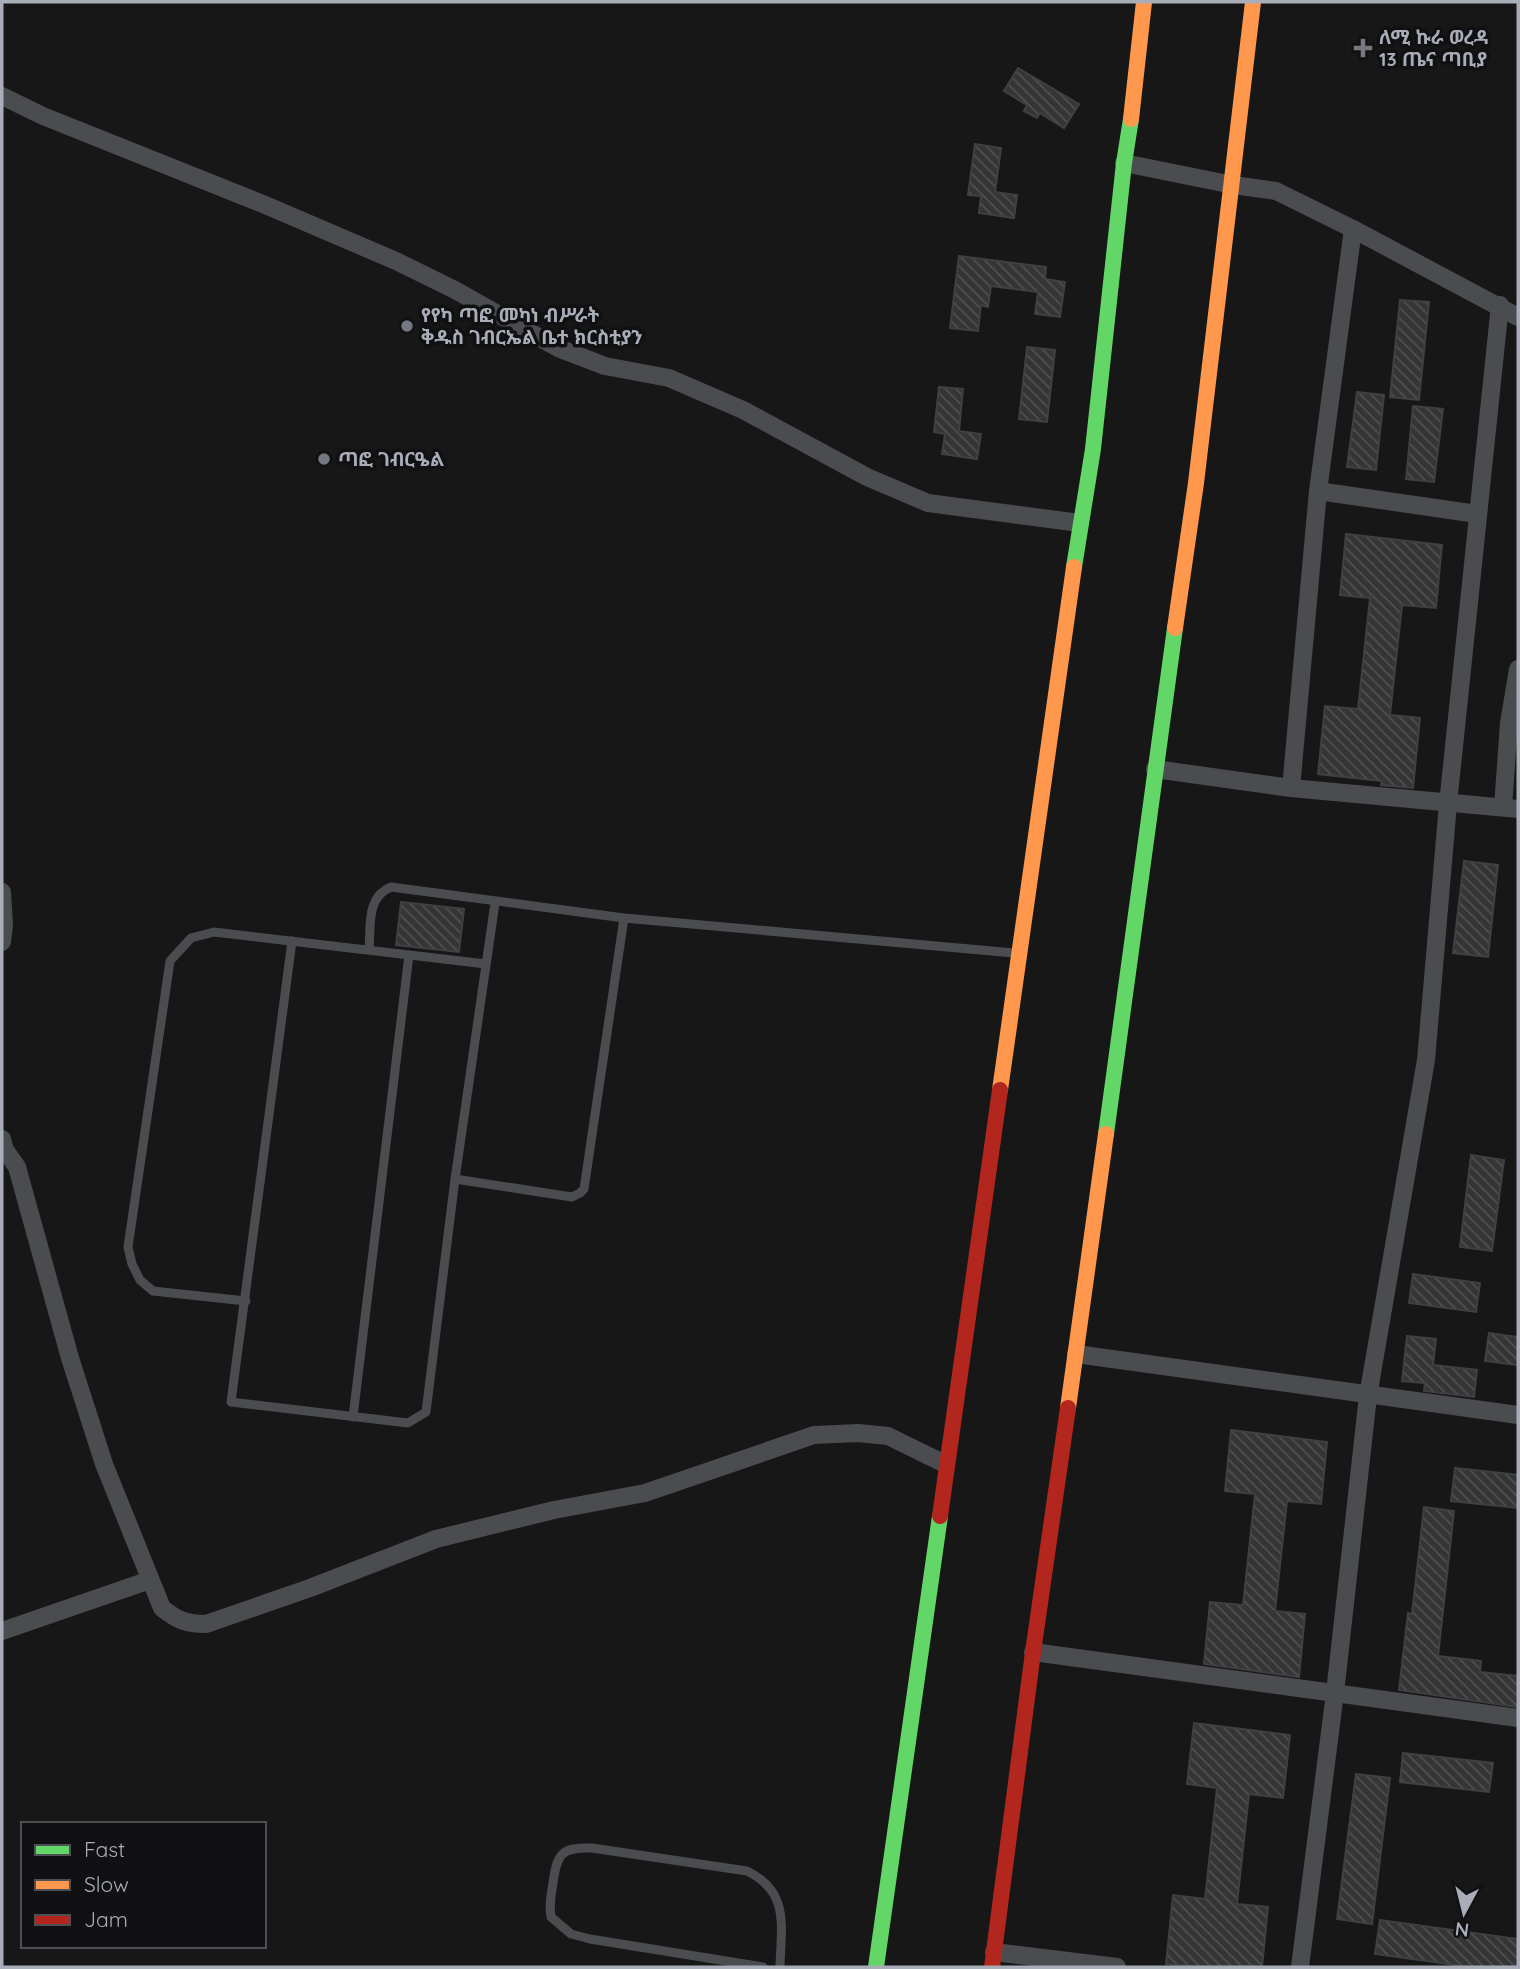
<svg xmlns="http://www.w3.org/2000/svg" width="1520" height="1969" font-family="Quicksand,'Noto Sans Ethiopic',sans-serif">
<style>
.building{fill:url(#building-back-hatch);stroke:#3f4043;stroke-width:2}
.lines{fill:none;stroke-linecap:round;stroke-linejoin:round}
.lane{stroke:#4b4c50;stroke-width:9}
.street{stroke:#4b4c50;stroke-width:18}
.fast{stroke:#63d668;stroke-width:16}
.slow{stroke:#ff974d;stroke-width:16}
.jam{stroke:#b3261e;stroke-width:16}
.poi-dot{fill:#757880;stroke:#111113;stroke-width:2.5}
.labels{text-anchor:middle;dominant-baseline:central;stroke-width:7;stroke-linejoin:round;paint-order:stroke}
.poi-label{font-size:19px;font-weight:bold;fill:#a8adb8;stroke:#111113;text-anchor:start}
</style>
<defs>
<pattern id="building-back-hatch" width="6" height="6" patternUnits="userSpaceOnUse" patternTransform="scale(1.75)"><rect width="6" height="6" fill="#353536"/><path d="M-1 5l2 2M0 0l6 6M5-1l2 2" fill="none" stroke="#4f5051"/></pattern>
</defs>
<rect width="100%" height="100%" fill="#171717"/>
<g class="building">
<polygon points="1018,68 1079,104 1064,128 1040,113 1037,118 1024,111 1027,105 1004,91"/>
<polygon points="975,144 1001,148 995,192 1017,195 1014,218 979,213 981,196 968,195"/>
<polygon points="959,256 1046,267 1045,279 1065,282 1060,317 1035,314 1038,292 991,286 988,307 981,305 978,331 950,328"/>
<polygon points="1400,300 1429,302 1419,400 1390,397"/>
<polygon points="1027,347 1055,350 1047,422 1019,419"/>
<polygon points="939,387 963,389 959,431 981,434 977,459 942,454 945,434 934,432"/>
<polygon points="1357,392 1384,395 1376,470 1347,467"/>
<polygon points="1413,406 1443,409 1434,482 1406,479"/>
<polygon points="1346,534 1442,545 1436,608 1402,605 1390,715 1420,718 1413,788 1381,785 1382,781 1318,774 1325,706 1358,709 1370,598 1340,595"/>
<polygon points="1464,861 1498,865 1488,957 1453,953"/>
<polygon points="401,902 464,909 459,952 396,945"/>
<polygon points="1471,1155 1504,1160 1492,1251 1460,1247"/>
<polygon points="1413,1274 1480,1283 1476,1312 1409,1303"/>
<polygon points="1489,1333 1518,1337 1518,1365 1485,1361"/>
<polygon points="1407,1336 1436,1339 1433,1365 1477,1370 1474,1397 1424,1391 1425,1383 1402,1381"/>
<polygon points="1231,1430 1327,1442 1321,1504 1287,1501 1275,1611 1305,1614 1299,1677 1204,1664 1210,1602 1243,1605 1255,1494 1225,1491"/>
<polygon points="1455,1468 1518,1475 1518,1508 1451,1501"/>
<polygon points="1424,1507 1454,1511 1438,1656 1481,1661 1480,1672 1518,1676 1518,1707 1399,1690 1408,1613 1412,1614"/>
<polygon points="1194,1723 1290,1735 1283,1798 1249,1794 1237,1904 1268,1907 1262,1967 1196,1967 1166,1964 1173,1895 1205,1899 1217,1788 1187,1784"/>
<polygon points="1403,1753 1493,1763 1489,1792 1400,1782"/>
<polygon points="1356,1774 1390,1778 1372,1924 1337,1919"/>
<polygon points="1380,1920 1518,1939 1518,1967 1470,1967 1375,1954"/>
</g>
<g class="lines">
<g class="lane">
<polyline points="292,941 231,1402 408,1423 426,1412 455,1179 495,903"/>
<path d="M369 949C371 926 366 897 391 887L624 918 1014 953"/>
<polyline points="455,1179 572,1197 580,1193 584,1189 624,918"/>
<polyline points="246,1301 153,1291 140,1280 132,1264 128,1247 170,961 191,938 214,932 486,964"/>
<polyline points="353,1417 409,955"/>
<path d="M763 1967 590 1939 571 1934 551 1917C549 1905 551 1895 553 1883 557 1854 561 1847 592 1848L747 1871C790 1892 781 1926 780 1967"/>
</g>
<g class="street">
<polyline points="2,96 43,116 263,204 396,261 455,290 558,348 605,366 669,378 743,410 867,477 928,503 1080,523"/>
<polyline points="1124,163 1233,185 1276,191 1353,229 1518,317"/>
<polyline points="1318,491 1477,514"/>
<polyline points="1155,769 1291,788 1518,809"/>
<polyline points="1291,788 1318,491 1353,229"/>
<polyline points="1503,807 1509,723 1518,669"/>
<polyline points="2,892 4,925 2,942"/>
<path d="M2 1139 5 1150 17 1167 70 1358 104 1464 162 1608C177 1620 186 1624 206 1624L310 1588 436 1539 554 1510 645 1493 814 1435 858 1433 888 1436 945 1464"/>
<polyline points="1076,1354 1518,1415"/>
<polyline points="2,1631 150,1580"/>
<polyline points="1033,1652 1518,1718"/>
<polyline points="994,1952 1117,1967"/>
<polyline points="1300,1967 1335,1693 1368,1396 1426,1060 1448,804 1500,305"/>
</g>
<g class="fast">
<polyline points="1074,567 1093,449 1124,163 1131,119"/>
<polyline points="1106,1134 1175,628"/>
<polyline points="876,1967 940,1516"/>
</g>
<g class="slow">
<polyline points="1131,119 1144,2"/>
<polyline points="1175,628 1196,483 1253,2"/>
<polyline points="1000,1090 1074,567"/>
<polyline points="1068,1408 1106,1134"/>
</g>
<g class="jam">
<polyline points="940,1516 1000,1090"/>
<polyline points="992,1967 1033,1652 1068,1408"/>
</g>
</g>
<g class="poi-dot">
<path d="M1359.5 37.5h7v7h7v7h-7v7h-7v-7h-7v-7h7z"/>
<circle cx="407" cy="326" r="7"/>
<circle cx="324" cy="459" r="7"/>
</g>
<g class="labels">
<g class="poi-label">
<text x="1379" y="37">ለሚ ኩራ ወረዳ<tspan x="1379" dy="22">13 ጤና ጣቢያ</tspan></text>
<text x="421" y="315">የየካ ጣፎ መካነ ብሥራት<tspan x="421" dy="22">ቅዱስ ገብርኤል ቤተ ክርስቲያን</tspan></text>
<text x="338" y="459">ጣፎ ገብርዔል</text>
</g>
</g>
<rect width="1520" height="1969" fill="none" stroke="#a8adb8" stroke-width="7"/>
<rect x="21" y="1822" width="245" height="126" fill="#111113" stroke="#4d4f55" stroke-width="2"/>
<rect x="35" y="1845" width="35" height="10" fill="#63d668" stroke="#4d4f55" stroke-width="2"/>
<text x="84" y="1857" font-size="21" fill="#a8adb8">Fast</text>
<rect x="35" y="1880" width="35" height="10" fill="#ff974d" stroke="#4d4f55" stroke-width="2"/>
<text x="84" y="1892" font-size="21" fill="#a8adb8">Slow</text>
<rect x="35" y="1915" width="35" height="10" fill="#b3261e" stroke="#4d4f55" stroke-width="2"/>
<text x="84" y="1927" font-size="21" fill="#a8adb8">Jam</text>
<g transform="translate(1464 1913) rotate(187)" stroke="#111113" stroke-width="5" paint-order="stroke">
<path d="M0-5L12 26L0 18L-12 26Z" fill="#a8adb8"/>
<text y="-10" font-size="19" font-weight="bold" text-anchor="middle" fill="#a8adb8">N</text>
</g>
</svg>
